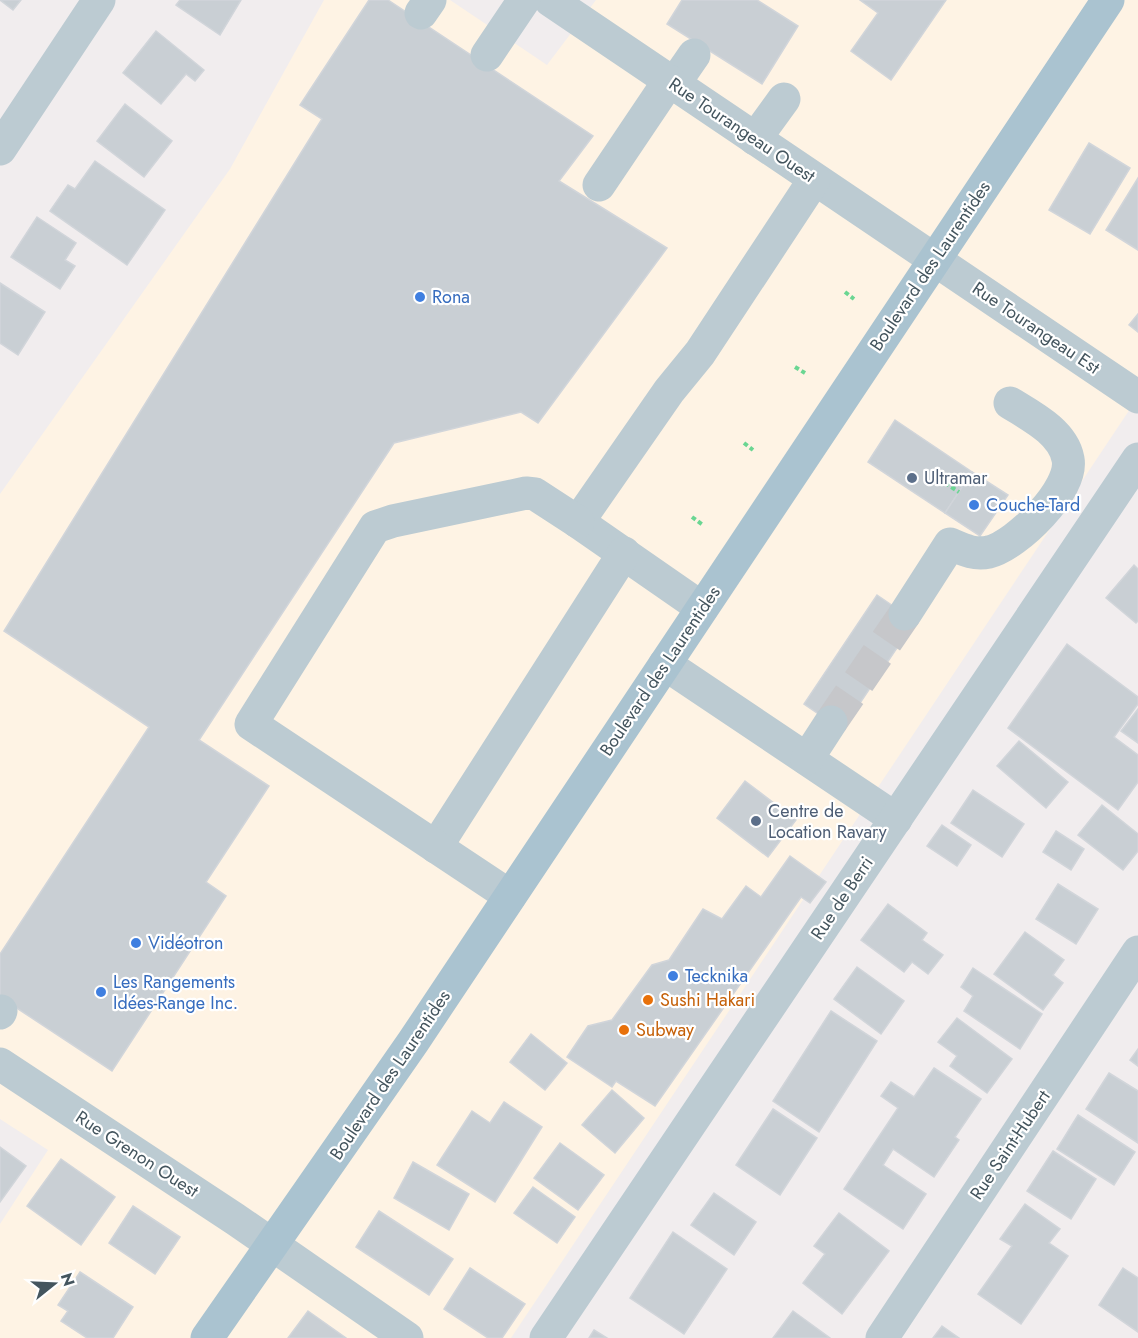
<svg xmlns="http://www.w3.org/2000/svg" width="1138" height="1338" font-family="Jost,sans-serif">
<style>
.commercial{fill:#fef3e4}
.building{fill:#c9cfd4;stroke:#d1d5da;stroke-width:1.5}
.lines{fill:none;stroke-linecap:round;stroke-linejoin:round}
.minor-tunnel{stroke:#c6c7ca;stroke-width:33;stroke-dasharray:33 16;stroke-linecap:butt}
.path{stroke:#6ad692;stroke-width:4;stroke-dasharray:4.5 3;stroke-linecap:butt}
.minor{stroke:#bccbd2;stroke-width:33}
.major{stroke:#aac3d0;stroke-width:33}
.shop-dot{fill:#3f7fe0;stroke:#fff;stroke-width:2}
.service-dot{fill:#5c6f8a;stroke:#fff;stroke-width:2}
.food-dot{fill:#e8710a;stroke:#fff;stroke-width:2}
.labels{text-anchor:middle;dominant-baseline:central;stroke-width:4.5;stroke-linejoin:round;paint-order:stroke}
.street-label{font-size:18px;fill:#44555e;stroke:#fff}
.shop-label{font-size:18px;fill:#366cbe;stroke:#fff;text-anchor:start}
.service-label{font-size:18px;fill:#4e5e75;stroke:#fff;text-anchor:start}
.food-label{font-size:18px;fill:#c56008;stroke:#fff;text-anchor:start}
</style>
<rect width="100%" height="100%" fill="#f1edee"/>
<polygon class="commercial" points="324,0 450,0 547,65 596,0 1138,0 1138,397 511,1338 0,1338 0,1224 48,1150 0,1119 0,494 230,169"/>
<g class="building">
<polygon points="0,0 21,0 13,10"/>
<polygon points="180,0 241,0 220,35 176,5"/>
<polygon points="369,0 388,0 593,136 559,181 667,248 538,423 521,412 394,443 199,740 269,786 206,882 226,896 112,1071 0,997 0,954 149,727 4,631 322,119 300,105"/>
<polygon points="682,0 757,0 798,26 762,84 667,24"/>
<polygon points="860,0 946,0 891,80 851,51 878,13"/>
<polygon points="156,31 204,70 195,81 186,74 161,104 123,73"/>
<polygon points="125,104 172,141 144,177 97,141"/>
<polygon points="1089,143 1130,168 1090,234 1049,210"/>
<polygon points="95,161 165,210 127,265 50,211 68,185 75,189"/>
<polygon points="1138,178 1138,250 1106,230"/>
<polygon points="37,217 76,243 65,260 75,266 60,289 11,257"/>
<polygon points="0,283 45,312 18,355 0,343"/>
<polygon points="1138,314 1138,332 1129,325"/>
<polygon points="895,420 972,472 945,513 868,462"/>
<polygon points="972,472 1008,495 980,536 945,513"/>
<polygon points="1134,565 1138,569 1138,621 1136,623 1106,598"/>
<polygon points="877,595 915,621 842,730 804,704"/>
<polygon points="1067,644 1138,697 1138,704 1114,737 1138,755 1138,782 1118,810 1008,728"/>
<polygon points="1138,709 1138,743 1121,731"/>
<polygon points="1019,741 1068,782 1046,808 997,766"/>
<polygon points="745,781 796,820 768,857 717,818"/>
<polygon points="973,790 1024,824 1002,857 951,823"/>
<polygon points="1102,805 1138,834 1138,851 1123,870 1078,835"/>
<polygon points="942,825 971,845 957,866 927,846"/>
<polygon points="1056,831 1084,849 1071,870 1043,852"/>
<polygon points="790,856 826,882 810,903 801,897 655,1106 616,1081 612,1087 567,1057 588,1026 612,1020 652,965 669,960 703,909 722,919 746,886 761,897"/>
<polygon points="1058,884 1098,909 1076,944 1036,919"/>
<polygon points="888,904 927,933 922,940 943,955 928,974 912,962 904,972 861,940"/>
<polygon points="1025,932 1064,960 1053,975 1063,983 1043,1010 994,974"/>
<polygon points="857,967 904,1001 881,1034 834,999"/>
<polygon points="973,968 1042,1014 1020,1049 964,1011 973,996 961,987"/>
<polygon points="831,1011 877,1041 819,1132 773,1101"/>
<polygon points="957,1018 1012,1059 987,1093 950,1066 957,1056 938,1042"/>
<polygon points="531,1034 567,1063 545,1090 510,1062"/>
<polygon points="1138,1049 1138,1066 1130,1060"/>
<polygon points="934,1068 981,1099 955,1137 959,1140 934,1177 893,1149 883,1165 926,1194 903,1229 844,1189 898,1108 881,1096 891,1082 914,1097"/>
<polygon points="1109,1073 1138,1091 1138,1143 1086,1109"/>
<polygon points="612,1090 644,1118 615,1153 582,1125"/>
<polygon points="504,1102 542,1127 495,1202 437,1165 472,1111 490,1123"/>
<polygon points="773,1109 817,1138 780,1195 736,1165"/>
<polygon points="1078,1115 1135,1152 1114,1185 1057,1149"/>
<polygon points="560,1143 604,1175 578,1210 534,1178"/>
<polygon points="0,1147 26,1166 0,1202"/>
<polygon points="1053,1151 1096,1179 1071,1219 1027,1191"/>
<polygon points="61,1159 115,1197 81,1245 27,1206"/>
<polygon points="413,1162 469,1194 449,1230 394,1198"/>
<polygon points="533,1187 575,1217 557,1243 514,1213"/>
<polygon points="714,1193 756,1222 734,1255 691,1225"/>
<polygon points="1025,1204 1060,1229 1049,1243 1068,1256 1021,1324 978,1294 1012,1246 1000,1239"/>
<polygon points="133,1206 180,1237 155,1274 109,1243"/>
<polygon points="379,1211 453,1259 429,1295 356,1247"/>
<polygon points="839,1213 889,1251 842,1314 803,1283 825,1254 814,1246"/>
<polygon points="673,1232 727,1269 684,1334 630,1298"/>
<polygon points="470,1268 525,1304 502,1338 488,1338 444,1309"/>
<polygon points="1123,1268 1138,1278 1138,1332 1099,1305"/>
<polygon points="80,1272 133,1307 113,1338 87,1338 61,1321 68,1311 58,1305"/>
<polygon points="308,1311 346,1338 288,1338"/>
<polygon points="793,1311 830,1338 773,1338"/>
<polygon points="942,1326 959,1338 933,1338"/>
<polygon points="594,1330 607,1338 589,1338"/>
</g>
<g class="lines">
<polyline class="minor-tunnel" points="831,722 905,614"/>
<g class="path">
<polyline points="845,292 854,299"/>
<polyline points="795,367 805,373"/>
<polyline points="744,443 753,450"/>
<polyline points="945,483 959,492"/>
<polyline points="692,517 703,525"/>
</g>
<g class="minor">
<polyline points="550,0 1138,397"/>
<polyline points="421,13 430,0"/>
<polyline points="487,55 524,0"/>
<polyline points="674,84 694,55"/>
<polyline points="755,139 784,99"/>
<polyline points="0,149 99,0"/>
<polyline points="599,185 669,81"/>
<polyline points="702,608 578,522 669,391 700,353 814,180"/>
<path d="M905 614 950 544C964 550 974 555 989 552 1017 545 1074 489 1068 459 1063 432 1031 416 1010 403"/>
<polyline points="665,664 896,819"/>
<polyline points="807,759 831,722"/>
<polyline points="436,847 624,553"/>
<polyline points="510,896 251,724 375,527 393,521 526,493 535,494 578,522"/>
<polyline points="0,1013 1,1011"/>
<polyline points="0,1064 235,1219 407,1338"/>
<polyline points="546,1338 1138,459"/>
<polyline points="882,1338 1138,952"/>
</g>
<polyline class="major" points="207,1338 413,1042 1108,0"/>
</g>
<g class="shop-dot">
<circle cx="420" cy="297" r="6"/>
<circle cx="974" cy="505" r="6"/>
<circle cx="136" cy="943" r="6"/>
<circle cx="673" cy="976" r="6"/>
<circle cx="101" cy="992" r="6"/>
</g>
<g class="service-dot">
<circle cx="912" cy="478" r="6"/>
<circle cx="756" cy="821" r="6"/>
</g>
<g class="food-dot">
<circle cx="648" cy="1000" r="6"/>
<circle cx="624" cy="1030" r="6"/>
</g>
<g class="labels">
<g class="street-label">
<text transform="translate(742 130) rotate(34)">Rue Tourangeau Ouest</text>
<text transform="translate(930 266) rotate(-56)">Boulevard des Laurentides</text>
<text transform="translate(1036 328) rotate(34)">Rue Tourangeau Est</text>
<text transform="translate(660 671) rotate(-56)">Boulevard des Laurentides</text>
<text transform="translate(842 898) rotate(-56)">Rue de Berri</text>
<text transform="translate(390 1075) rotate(-56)">Boulevard des Laurentides</text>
<text transform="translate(1010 1145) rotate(-56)">Rue Saint-Hubert</text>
<text transform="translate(137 1154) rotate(33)">Rue Grenon Ouest</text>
</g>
<g class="shop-label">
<text x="432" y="297">Rona</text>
<text x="986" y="505">Couche-Tard</text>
<text x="148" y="943">Vidéotron</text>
<text x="685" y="976">Tecknika</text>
<text x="113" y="982">Les Rangements<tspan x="113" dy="21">Idées-Range Inc.</tspan></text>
</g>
<g class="service-label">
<text x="924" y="478">Ultramar</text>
<text x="768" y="811">Centre de<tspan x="768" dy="21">Location Ravary</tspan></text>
</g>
<g class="food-label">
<text x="660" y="1000">Sushi Hakari</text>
<text x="636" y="1030">Subway</text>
</g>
</g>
<g transform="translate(54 1284) rotate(72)" stroke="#ffffff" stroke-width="4.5" paint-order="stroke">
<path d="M0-4.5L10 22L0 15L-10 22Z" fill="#44555e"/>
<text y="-9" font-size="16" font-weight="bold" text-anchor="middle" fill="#44555e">N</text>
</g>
</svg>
